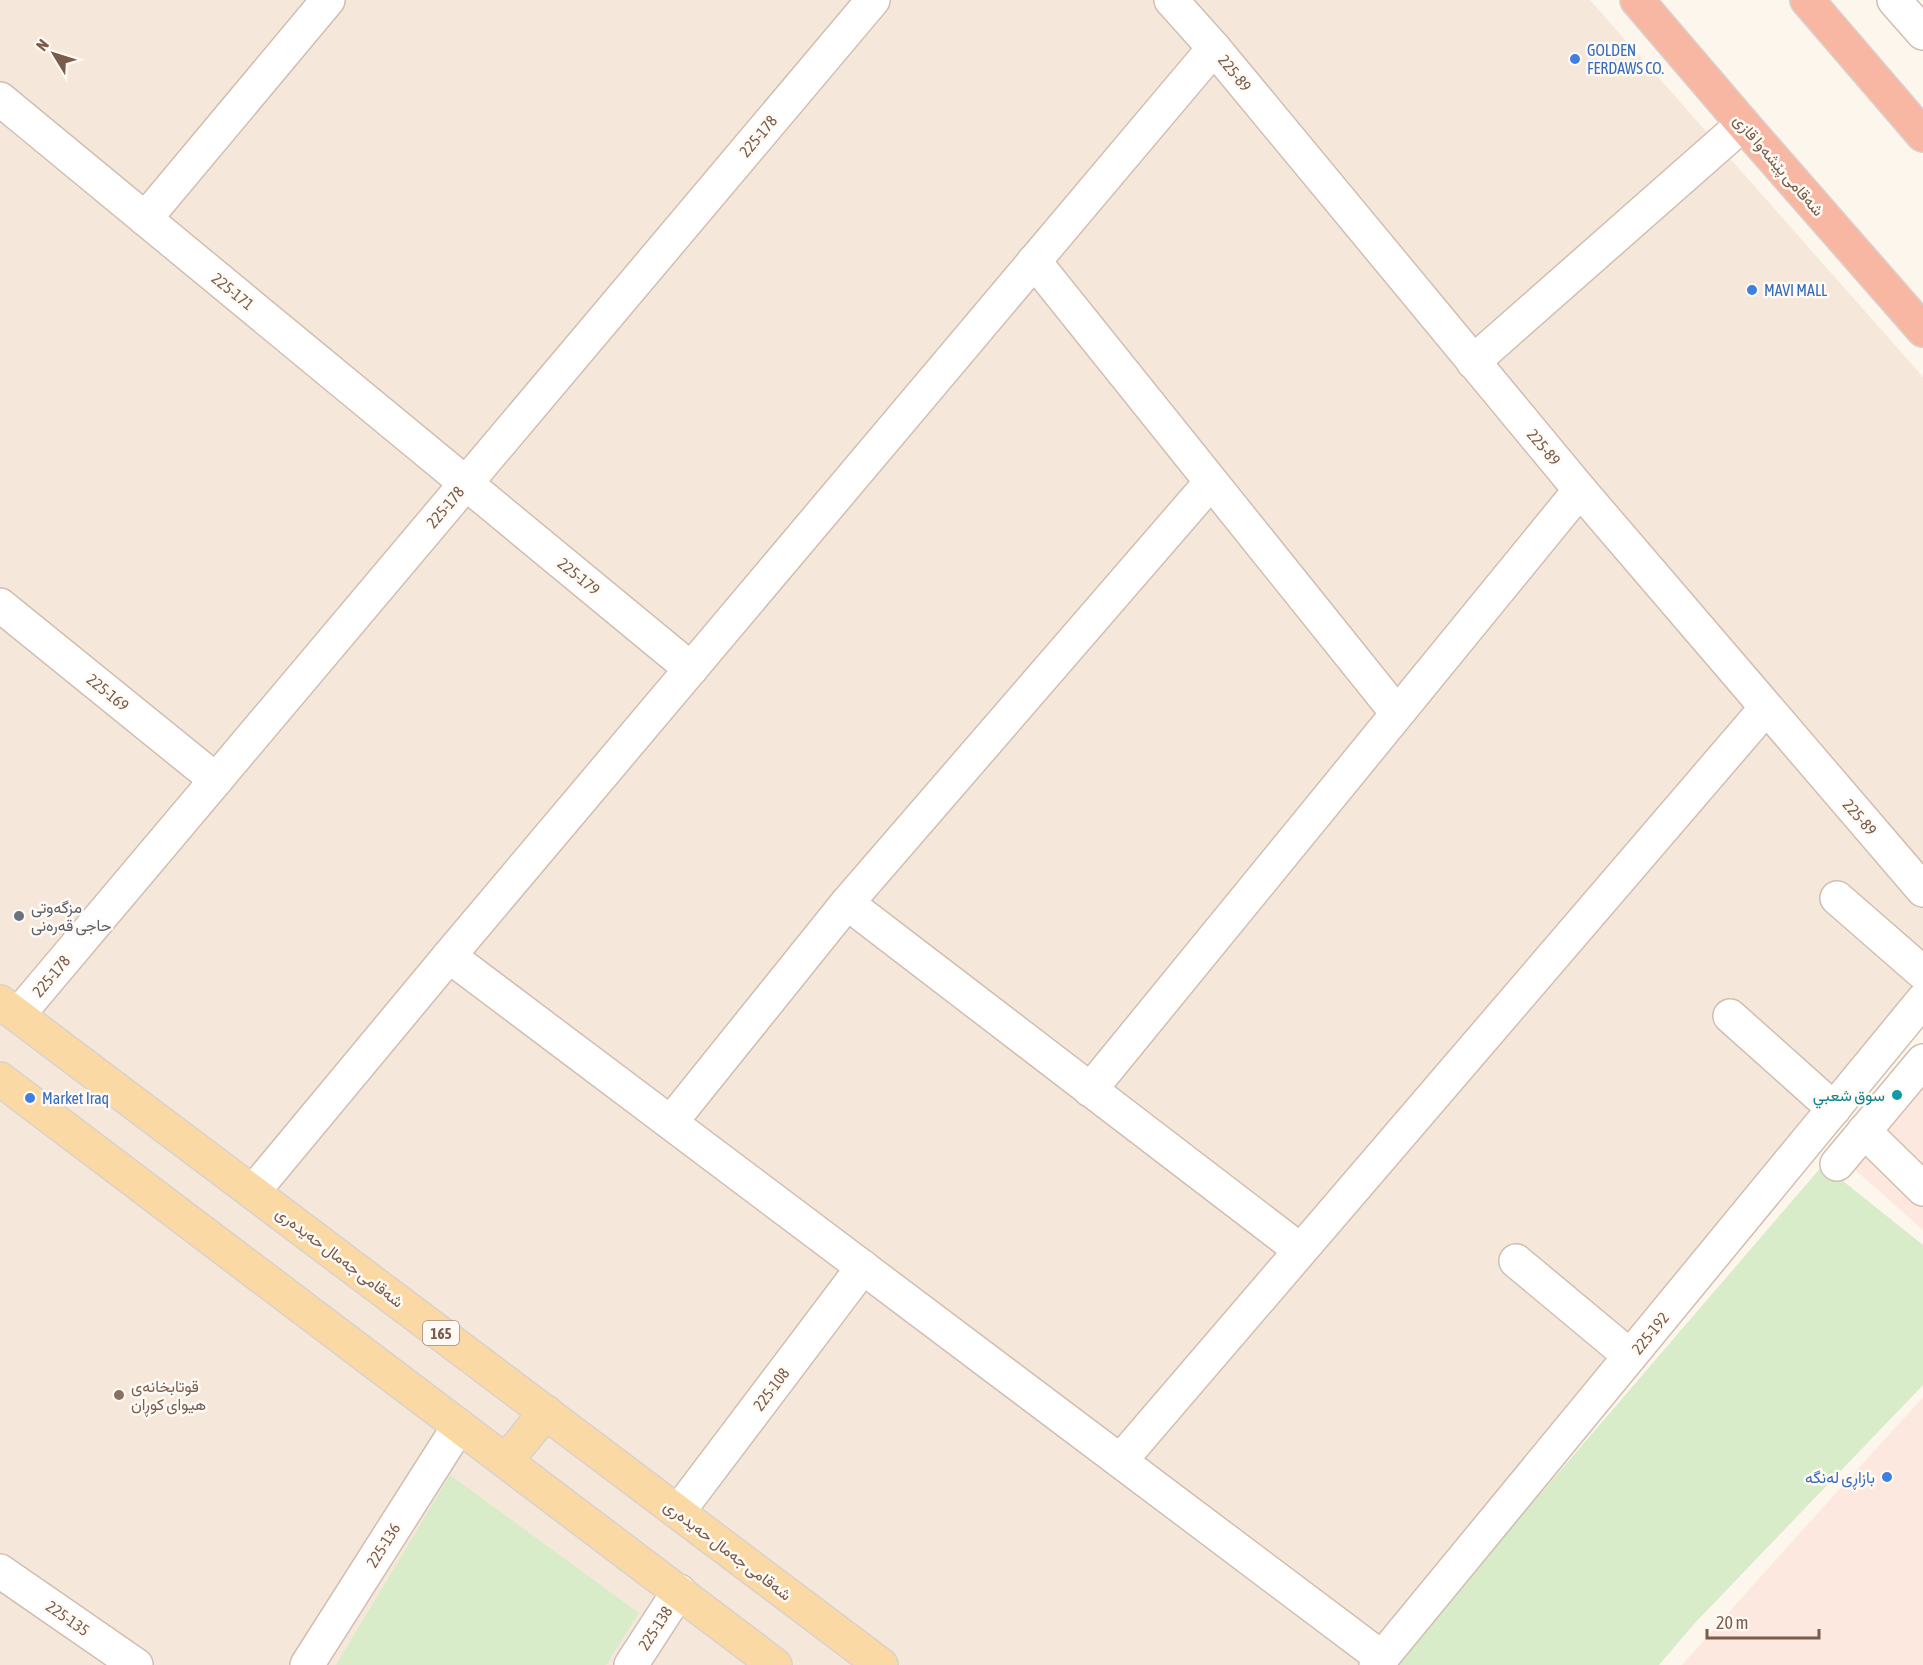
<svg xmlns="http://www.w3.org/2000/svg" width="1923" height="1665" font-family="'Asap Condensed',Vazirmatn,sans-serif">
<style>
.residential{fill:#f5e8da}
.commercial{fill:#fde8e0}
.green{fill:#d8ecc9}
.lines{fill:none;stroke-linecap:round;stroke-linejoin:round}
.minor-casing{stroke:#d1beb0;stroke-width:36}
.major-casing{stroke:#dad1cd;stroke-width:36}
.highway-casing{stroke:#dad1cd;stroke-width:36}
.minor{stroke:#fff;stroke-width:33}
.major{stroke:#fbd9a5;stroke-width:33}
.highway{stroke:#f7b7a3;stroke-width:33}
.shop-dot{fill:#3f7fe0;stroke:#fffaf3;stroke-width:2}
.worship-dot{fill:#6b7280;stroke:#fffaf3;stroke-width:2}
.culture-dot{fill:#0f9aa8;stroke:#fffaf3;stroke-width:2}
.education-dot{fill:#8d6e63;stroke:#fffaf3;stroke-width:2}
.labels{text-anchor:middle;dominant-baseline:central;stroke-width:5;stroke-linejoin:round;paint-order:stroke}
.shield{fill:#fffaf3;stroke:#a28b7f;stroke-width:1.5}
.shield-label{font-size:15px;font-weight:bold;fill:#7a5c4d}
.shop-label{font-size:16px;fill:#366cbe;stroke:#fffaf3;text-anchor:start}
.street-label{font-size:16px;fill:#7a5c4d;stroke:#fffaf3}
.worship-label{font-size:16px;fill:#5b616d;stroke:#fffaf3;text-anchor:start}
.culture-label{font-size:16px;fill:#0d838f;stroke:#fffaf3;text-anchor:end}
.education-label{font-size:16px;fill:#785e54;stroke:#fffaf3;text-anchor:start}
</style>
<rect width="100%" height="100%" fill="#fdf6ec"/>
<polygon class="residential" points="0,0 1590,0 1923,377 1923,991 1397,1665 0,1665"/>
<g class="commercial">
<polygon points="1923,1043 1923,1230 1834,1151"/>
<polygon points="1923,1397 1923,1665 1682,1665 1779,1556"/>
</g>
<g class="green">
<polygon points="1823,1165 1923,1245 1923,1385 1694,1624 1659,1665 1393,1665"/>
<polygon points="450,1475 639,1613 606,1665 336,1665"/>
</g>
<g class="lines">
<g class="minor-casing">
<g id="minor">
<polyline points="1171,0 1214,48 1580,490 1923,890"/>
<polyline points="1894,0 1923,33"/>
<polyline points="0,99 691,669"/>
<polyline points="145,219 328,0"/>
<polyline points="1034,261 1397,713"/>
<polyline points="1473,362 1743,124"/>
<polyline points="0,605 216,780"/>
<polyline points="1837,898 1923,973"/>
<polyline points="847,903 1300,1250"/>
<polyline points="449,956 1382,1658"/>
<polyline points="18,1015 873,0"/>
<polyline points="1730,1016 1834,1109"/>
<polyline points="1090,1090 1580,490"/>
<polyline points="671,1122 847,903 1211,482"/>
<polyline points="1864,1131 1923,1189"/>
<polyline points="1837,1164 1923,1061"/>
<polyline points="253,1192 449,956 1214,48"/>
<polyline points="1516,1261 1630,1356"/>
<polyline points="1121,1460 1766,708"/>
<polyline points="678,1512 863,1267"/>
<polyline points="0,1571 136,1665"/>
<polyline points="307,1665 459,1426"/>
<polyline points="631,1665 679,1591"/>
<polyline points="1376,1665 1923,1000"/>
</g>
</g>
<g class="major-casing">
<g id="major">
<polyline points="0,1002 881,1665"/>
<polyline points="0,1079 775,1665"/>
<polyline points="506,1461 546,1412"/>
</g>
</g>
<g class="highway-casing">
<g id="highway">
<polyline points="1637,0 1743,124 1923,330"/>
<polyline points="1807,0 1923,135"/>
</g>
</g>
<use href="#minor" class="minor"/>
<use href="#major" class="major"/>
<use href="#highway" class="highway"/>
</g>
<g class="shop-dot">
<circle cx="1575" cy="59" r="6"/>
<circle cx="1752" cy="290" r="6"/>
<circle cx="30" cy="1098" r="6"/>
<circle cx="1887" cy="1477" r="6"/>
</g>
<circle class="worship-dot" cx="19" cy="916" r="6"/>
<circle class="culture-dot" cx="1897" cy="1095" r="6"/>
<circle class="education-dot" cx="119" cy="1395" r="6"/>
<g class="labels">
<rect class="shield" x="423" y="1321" width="36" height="24" rx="4.5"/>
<g class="shield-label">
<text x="441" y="1333">165</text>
</g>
<g class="shop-label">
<text x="1587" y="50">GOLDEN<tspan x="1587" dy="18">FERDAWS CO.</tspan></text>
<text x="1764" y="290">MAVI MALL</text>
<text x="42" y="1098">Market Iraq</text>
<text x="1875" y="1477" text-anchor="end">بازاڕی لەنگە</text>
</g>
<g class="street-label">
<text transform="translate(1235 73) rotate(51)">225-89</text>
<text transform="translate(758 136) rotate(-50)">225-178</text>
<text transform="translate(1779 165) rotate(49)">شەقامی پێشەوا قازی</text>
<text transform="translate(233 291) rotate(39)">225-171</text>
<text transform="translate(1544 447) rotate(50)">225-89</text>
<text transform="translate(445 507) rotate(-50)">225-178</text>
<text transform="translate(579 576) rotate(39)">225-179</text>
<text transform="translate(108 692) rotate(39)">225-169</text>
<text transform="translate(1860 817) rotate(49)">225-89</text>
<text transform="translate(51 976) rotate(-50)">225-178</text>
<text transform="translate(340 1257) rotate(37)">شەقامی جەمال حەیدەری</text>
<text transform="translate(1650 1333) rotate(-51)">225-192</text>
<text transform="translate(771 1389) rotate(-53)">225-108</text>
<text transform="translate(383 1545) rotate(-58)">225-136</text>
<text transform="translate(728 1550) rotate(37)">شەقامی جەمال حەیدەری</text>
<text transform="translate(68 1618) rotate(35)">225-135</text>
<text transform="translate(655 1628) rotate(-57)">225-138</text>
</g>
<g class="worship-label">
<text x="31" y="907">مزگەوتی<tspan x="31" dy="18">حاجی قەرەنی</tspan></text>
</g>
<g class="culture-label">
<text x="1885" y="1095">سوق شعبي</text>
</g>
<g class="education-label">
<text x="131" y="1386">قوتابخانەی<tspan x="131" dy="18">هیوای کوڕان</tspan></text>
</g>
</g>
<g transform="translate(54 54) rotate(308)" stroke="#fffaf3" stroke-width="4.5" paint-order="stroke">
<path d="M0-4.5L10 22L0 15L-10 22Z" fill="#7a5c4d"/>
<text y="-9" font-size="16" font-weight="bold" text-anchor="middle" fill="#7a5c4d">N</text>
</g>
<path d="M1707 1629v9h112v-9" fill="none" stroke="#7a5c4d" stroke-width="3"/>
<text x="1716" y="1629" font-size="18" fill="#7a5c4d" stroke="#fffaf3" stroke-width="4.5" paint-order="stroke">20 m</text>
</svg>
